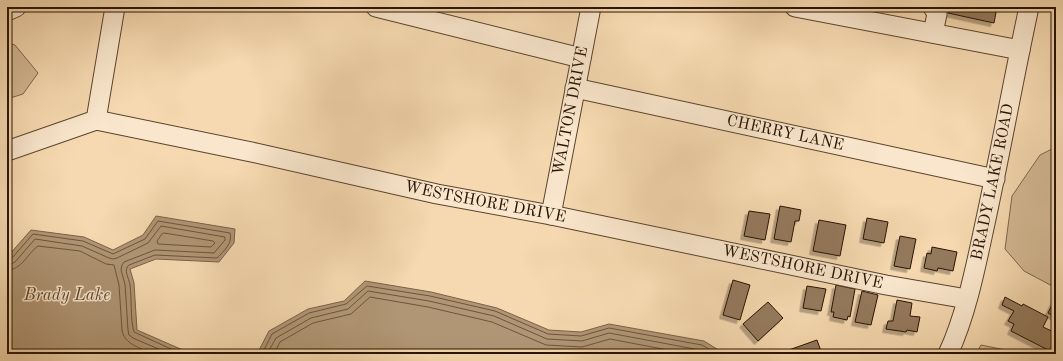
<svg xmlns="http://www.w3.org/2000/svg" width="1063" height="361" font-family="'Old Standard TT',serif">
<style>
.green{fill:#d3b893;stroke:#7e664b}
.water{fill:#b09675;stroke:#7a6247}
.lines{fill:none;stroke-linecap:round;stroke-linejoin:round}
.shore{stroke:#6c553c;stroke-width:1}
.building{fill:#947a5d;stroke:#291403;filter:url(#shadow)}
.minor-casing{stroke:#5c452e;stroke-width:21}
.minor{stroke:#f9e6cc;stroke-width:19}
.labels{text-anchor:middle;dominant-baseline:central;stroke-width:3;stroke-linejoin:round;paint-order:stroke}
.street-label{font-size:16px;fill:#291403;stroke:#f9e6cc}
.water-label{font-size:17px;font-style:italic;fill:#5f4831;stroke:#f9e6cc}
</style>
<defs>
<filter id="shadow"><feDropShadow dx="-3.5" dy="3.5" stdDeviation="0" flood-color="#0004"/></filter>
</defs>
<rect width="100%" height="100%" fill="#f6d9b0"/>
<filter id="stains"><feTurbulence type="fractalNoise" baseFrequency=".005" numOctaves="4"/><feColorMatrix values="0 0 0 0 .2 0 0 0 0 .09 0 0 0 0 .02 0 0 0 .5 -.17"/></filter>
<radialGradient id="worn" r=".72"><stop offset=".6" stop-color="#630" stop-opacity="0"/><stop offset="1" stop-color="#630" stop-opacity=".3"/></radialGradient>
<g class="green">
<polygon points="7,43 15,45 38,73 23,94 7,99"/>
<polygon points="1056,147 1056,288 1024,271 1005,249 1012,196 1040,155"/>
<polygon points="981,345 1025,354 976,354"/>
</g>
<g class="water">
<polygon points="156,216 235,229 234,243 219,262 156,259 130,269 134,283 137,330 192,354 7,354 7,255 9,255 31,230 84,237 113,250 143,235"/>
<polygon points="365,281 431,292 497,308 549,330 581,332 609,324 704,341 725,354 257,354 269,331 308,309 344,301"/>
</g>
<g class="lines">
<g class="shore">
<polygon points="164,233 213,241 215,243 211,247 158,244 157,241 162,234"/>
<path d="M7 259 12 258 33 234 83 241 113 254 145 239 158 221 230 233C233 243 224 251 217 258L155 255 129 265C123 270 129 278 130 285 132 299 130 319 134 332L182 354"/>
<polyline points="7,264 11,264 15,262 35,239 82,246 109,258 113,259 117,258 148,243 161,226 225,237 225,240 214,253 155,250 124,262 122,265 121,270 125,284 128,330 129,335 133,338 170,354"/>
<path d="M7 270C22 270 27 254 38 246L80 251 106 264 114 265 119 285 122 330C124 345 143 349 155 354"/>
<polyline points="262,354 272,334 309,313 346,304 367,286 430,296 495,311 548,334 581,336 609,328 702,345 717,354"/>
<polyline points="267,354 276,338 311,318 348,309 368,291 429,301 494,316 547,339 582,341 609,333 700,350 707,354"/>
<polyline points="274,354 280,342 313,323 351,314 370,297 428,307 492,322 546,345 582,347 610,339 689,354"/>
</g>
</g>
<g class="building">
<polygon points="949,7 997,7 994,23 948,13"/>
<polygon points="780,206 801,210 799,221 795,221 791,242 774,239"/>
<polygon points="749,211 770,214 765,240 744,236"/>
<polygon points="867,218 888,222 884,243 863,239"/>
<polygon points="819,220 846,225 840,256 813,251"/>
<polygon points="900,236 916,239 910,269 894,266"/>
<polygon points="932,247 957,252 953,271 938,268 937,271 924,268 927,253 931,254"/>
<polygon points="733,280 750,285 740,320 723,315"/>
<polygon points="836,285 855,289 850,317 848,316 847,320 833,317 834,312 831,312"/>
<polygon points="807,286 826,289 821,311 803,308"/>
<polygon points="862,291 878,295 871,325 855,322"/>
<polygon points="1005,297 1022,306 1023,304 1048,317 1043,327 1056,333 1056,344 1052,352 1011,331 1014,324 1008,321 1014,311 1002,305"/>
<polygon points="1056,297 1056,317 1048,313"/>
<polygon points="897,300 912,303 910,316 920,317 917,332 907,330 906,332 886,329 888,321 893,321"/>
<polygon points="768,302 783,318 758,341 743,324"/>
<polygon points="817,340 822,354 787,354 786,351"/>
</g>
<g class="lines">
<g class="minor-casing">
<g id="minor">
<polyline points="376,7 581,58"/>
<polyline points="795,7 1020,50"/>
<polyline points="933,7 937,14 933,33"/>
<polyline points="7,11 16,7"/>
<path id="s1" d="M575 88 995 179"/>
<polyline points="96,120 115,7"/>
<path id="s2" d="M7 151 96 120 256 153 437 194 551 215 886 285 967 299"/>
<path id="s3" d="M551 215 591 7"/>
<path id="s4" d="M948 354C966 315 975 270 984 228 1000 155 1013 81 1029 7"/>
</g>
</g>
<use href="#minor" class="minor"/>
</g>
<g class="labels">
<g class="street-label">
<text stroke="none"><textPath href="#s3" startOffset="106">WALTON DRIVE</textPath></text>
<text stroke="none"><textPath href="#s1" startOffset="215">CHERRY LANE</textPath></text>
<text stroke="none"><textPath href="#s4" startOffset="178">BRADY LAKE ROAD</textPath></text>
<text stroke="none"><textPath href="#s2" startOffset="492">WESTSHORE DRIVE</textPath></text>
<text stroke="none"><textPath href="#s2" startOffset="816">WESTSHORE DRIVE</textPath></text>
</g>
<g class="water-label">
<text x="67" y="295">Brady Lake</text>
</g>
</g>
<rect width="1063" height="361" fill="none" stroke="#f6d9b0" stroke-width="24"/>
<rect x="8" y="8" width="1047" height="345" fill="none" stroke="#291403" stroke-width="2"/>
<rect x="12" y="12" width="1039" height="337" fill="none" stroke="#291403"/>
<rect width="100%" height="100%" filter="url(#stains)"/>
<rect width="100%" height="100%" fill="url(#worn)"/>
</svg>
